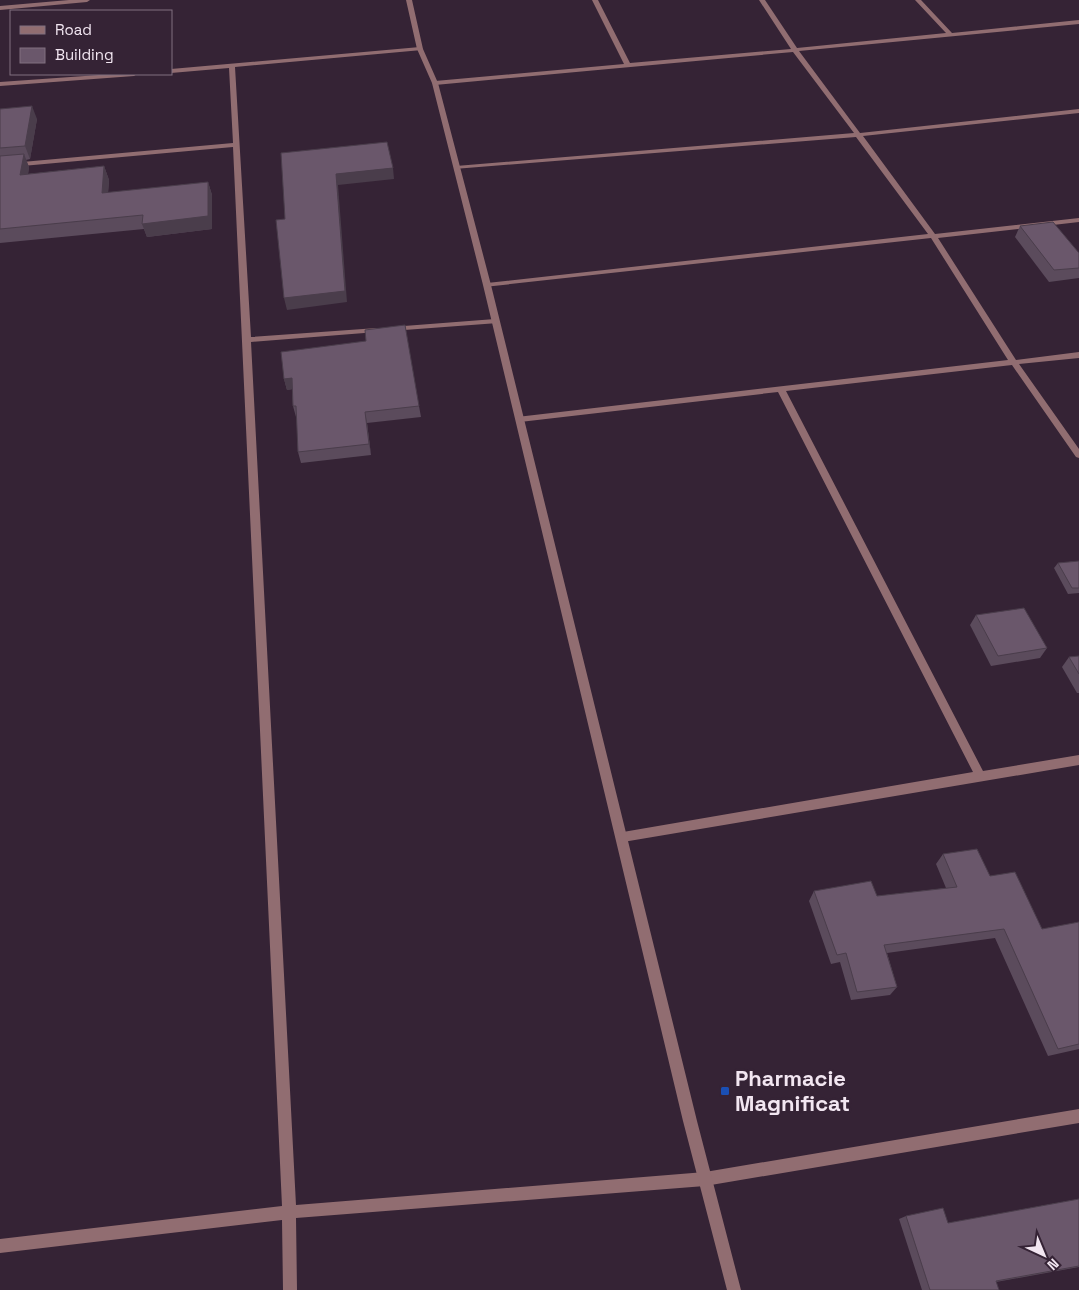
<svg xmlns="http://www.w3.org/2000/svg" width="1079" height="1290" font-family="'Space Grotesk',sans-serif">
<style>
.lines{fill:none;stroke-linecap:round;stroke-linejoin:round}
.minor{fill:#916d71;fill-rule:evenodd}
.tertiary{fill:#916d71;fill-rule:evenodd}
.wall{fill:#5b4b5c}
.shaded-wall{fill:#4a3d4b}
.building{fill:#6a576b;stroke:#4a3d4b}
.transit-dot{fill:#1a4fb4;stroke:#352335;stroke-width:2}
.labels{text-anchor:middle;dominant-baseline:central;stroke-width:4.5;stroke-linejoin:round;paint-order:stroke}
.near-poi-label{font-size:22px;font-weight:bold;fill:#f2e6f1;stroke:#352335;text-anchor:start}
</style>
<rect width="100%" height="100%" fill="#352335"/>
<g class="lines">
<g class="minor">
<polygon points="69,0 90,0 87,2 0,10 0,6"/>
<polygon points="592,0 598,0 630,63 791,49 759,0 765,0 797,48 946,33 915,0 921,0 952,33 1079,20 1079,24 799,51 860,133 1079,109 1079,113 863,136 935,234 1079,218 1079,222 938,238 1016,360 1079,352 1079,358 1019,364 1079,449 1079,458 1076,457 1012,365 786,391 983,771 1079,755 1079,765 623,842 619,841 617,837 619,833 623,832 973,772 778,392 520,422 517,421 517,417 1008,360 931,238 484,287 484,283 487,283 928,234 856,137 454,169 454,167 456,166 854,133 793,52 435,85 432,83 435,81 624,64"/>
<polygon points="420,47 423,49 422,50 235,67 251,337 377,328 381,330 377,332 251,342 296,1205 705,1172 1079,1109 1079,1123 705,1186 296,1218 297,1290 283,1290 282,1220 0,1253 0,1239 282,1206 233,147 0,168 0,164 233,143 229,68 171,73 171,69"/>
<polygon points="113,74 137,74 134,76 0,86 0,82"/>
<polygon points="495,319 499,321 498,323 391,331 387,329 391,327"/>
</g>
<polygon class="tertiary" points="406,0 412,0 423,49 438,83 491,285 697,1121 741,1290 727,1290 683,1121 483,285 432,83 417,49"/>
</g>
<g class="wall">
<polygon points="0,109 37,119 30,159 26,160 29,167 28,174 104,166 109,180 108,193 208,182 212,195 212,229 147,237 144,229 0,243"/>
<polygon points="1020,226 1079,253 1079,278 1049,282 1015,237"/>
<polygon points="284,379 419,406 421,417 367,423 371,455 301,463 298,452 297,417 296,417 293,406 292,389 287,390"/>
<polygon points="1079,561 1079,593 1068,594 1054,568 1058,563"/>
<polygon points="976,615 1047,648 1040,658 991,666 970,625"/>
<polygon points="1079,656 1079,693 1077,693 1062,667 1069,657"/>
<polygon points="943,854 990,876 1042,929 1079,922 1079,1049 1048,1056 995,938 887,953 897,987 890,995 851,1000 840,962 831,964 809,901 814,891 877,896 946,888 936,864"/>
<polygon points="1079,1199 1079,1267 996,1282 999,1290 922,1290 899,1219 906,1216 948,1223"/>
</g>
<g class="shaded-wall">
<polygon points="32,106 37,119 30,159 25,146"/>
<polygon points="24,154 29,167 26,189 20,175"/>
<polygon points="104,166 109,180 107,207 102,193"/>
<polygon points="393,168 394,179 338,185 347,302 287,310 284,298 336,174"/>
<polygon points="208,182 212,195 212,229 147,237 142,224"/>
<polygon points="292,378 294,389 287,390 284,379"/>
<polygon points="365,412 367,423 371,455 369,444"/>
</g>
<g class="building">
<polygon points="32,106 25,146 0,148 0,109"/>
<polygon points="387,142 393,168 336,174 345,291 284,298 276,220 285,219 281,153"/>
<polygon points="24,154 20,175 104,166 102,193 208,182 208,216 142,224 143,215 0,229 0,156"/>
<polygon points="1053,222 1079,253 1079,268 1054,270 1020,226"/>
<polygon points="405,325 419,406 365,412 369,444 298,452 296,406 293,406 292,378 284,379 281,352 366,341 365,330"/>
<polygon points="1079,561 1079,588 1072,588 1058,563"/>
<polygon points="1024,608 1047,648 998,656 976,615"/>
<polygon points="1079,656 1079,674 1069,657"/>
<polygon points="977,849 990,876 1015,872 1042,929 1079,922 1079,1044 1058,1049 1004,929 884,945 897,987 857,992 846,953 837,955 814,891 871,881 877,896 957,887 943,854"/>
<polygon points="1079,1199 1079,1266 996,1281 999,1290 930,1290 906,1216 943,1208 948,1223"/>
</g>
<rect class="transit-dot" x="720" y="1086" width="10" height="10" rx="2.5"/>
<g class="labels">
<g class="near-poi-label">
<text x="735" y="1078">Pharmacie<tspan x="735" dy="25">Magnificat</tspan></text>
</g>
</g>
<rect x="10" y="10" width="162" height="65" fill="#352335" stroke="#817180"/>
<rect x="20" y="26" width="25" height="8" fill="#916d71" stroke="#817180"/>
<text x="55" y="35" font-size="15" fill="#f2e6f1">Road</text>
<rect x="20" y="48" width="25" height="15" fill="#6a576b" stroke="#817180"/>
<text x="55" y="60" font-size="15" fill="#f2e6f1">Building</text>
<g transform="translate(1044 1255) rotate(136)" stroke="#352335" stroke-width="4" paint-order="stroke">
<path d="M0-4L9 19L0 12L-9 19Z" fill="#f2e6f1"/>
<text y="-8" font-size="14" font-weight="bold" text-anchor="middle" fill="#f2e6f1">N</text>
</g>
</svg>
